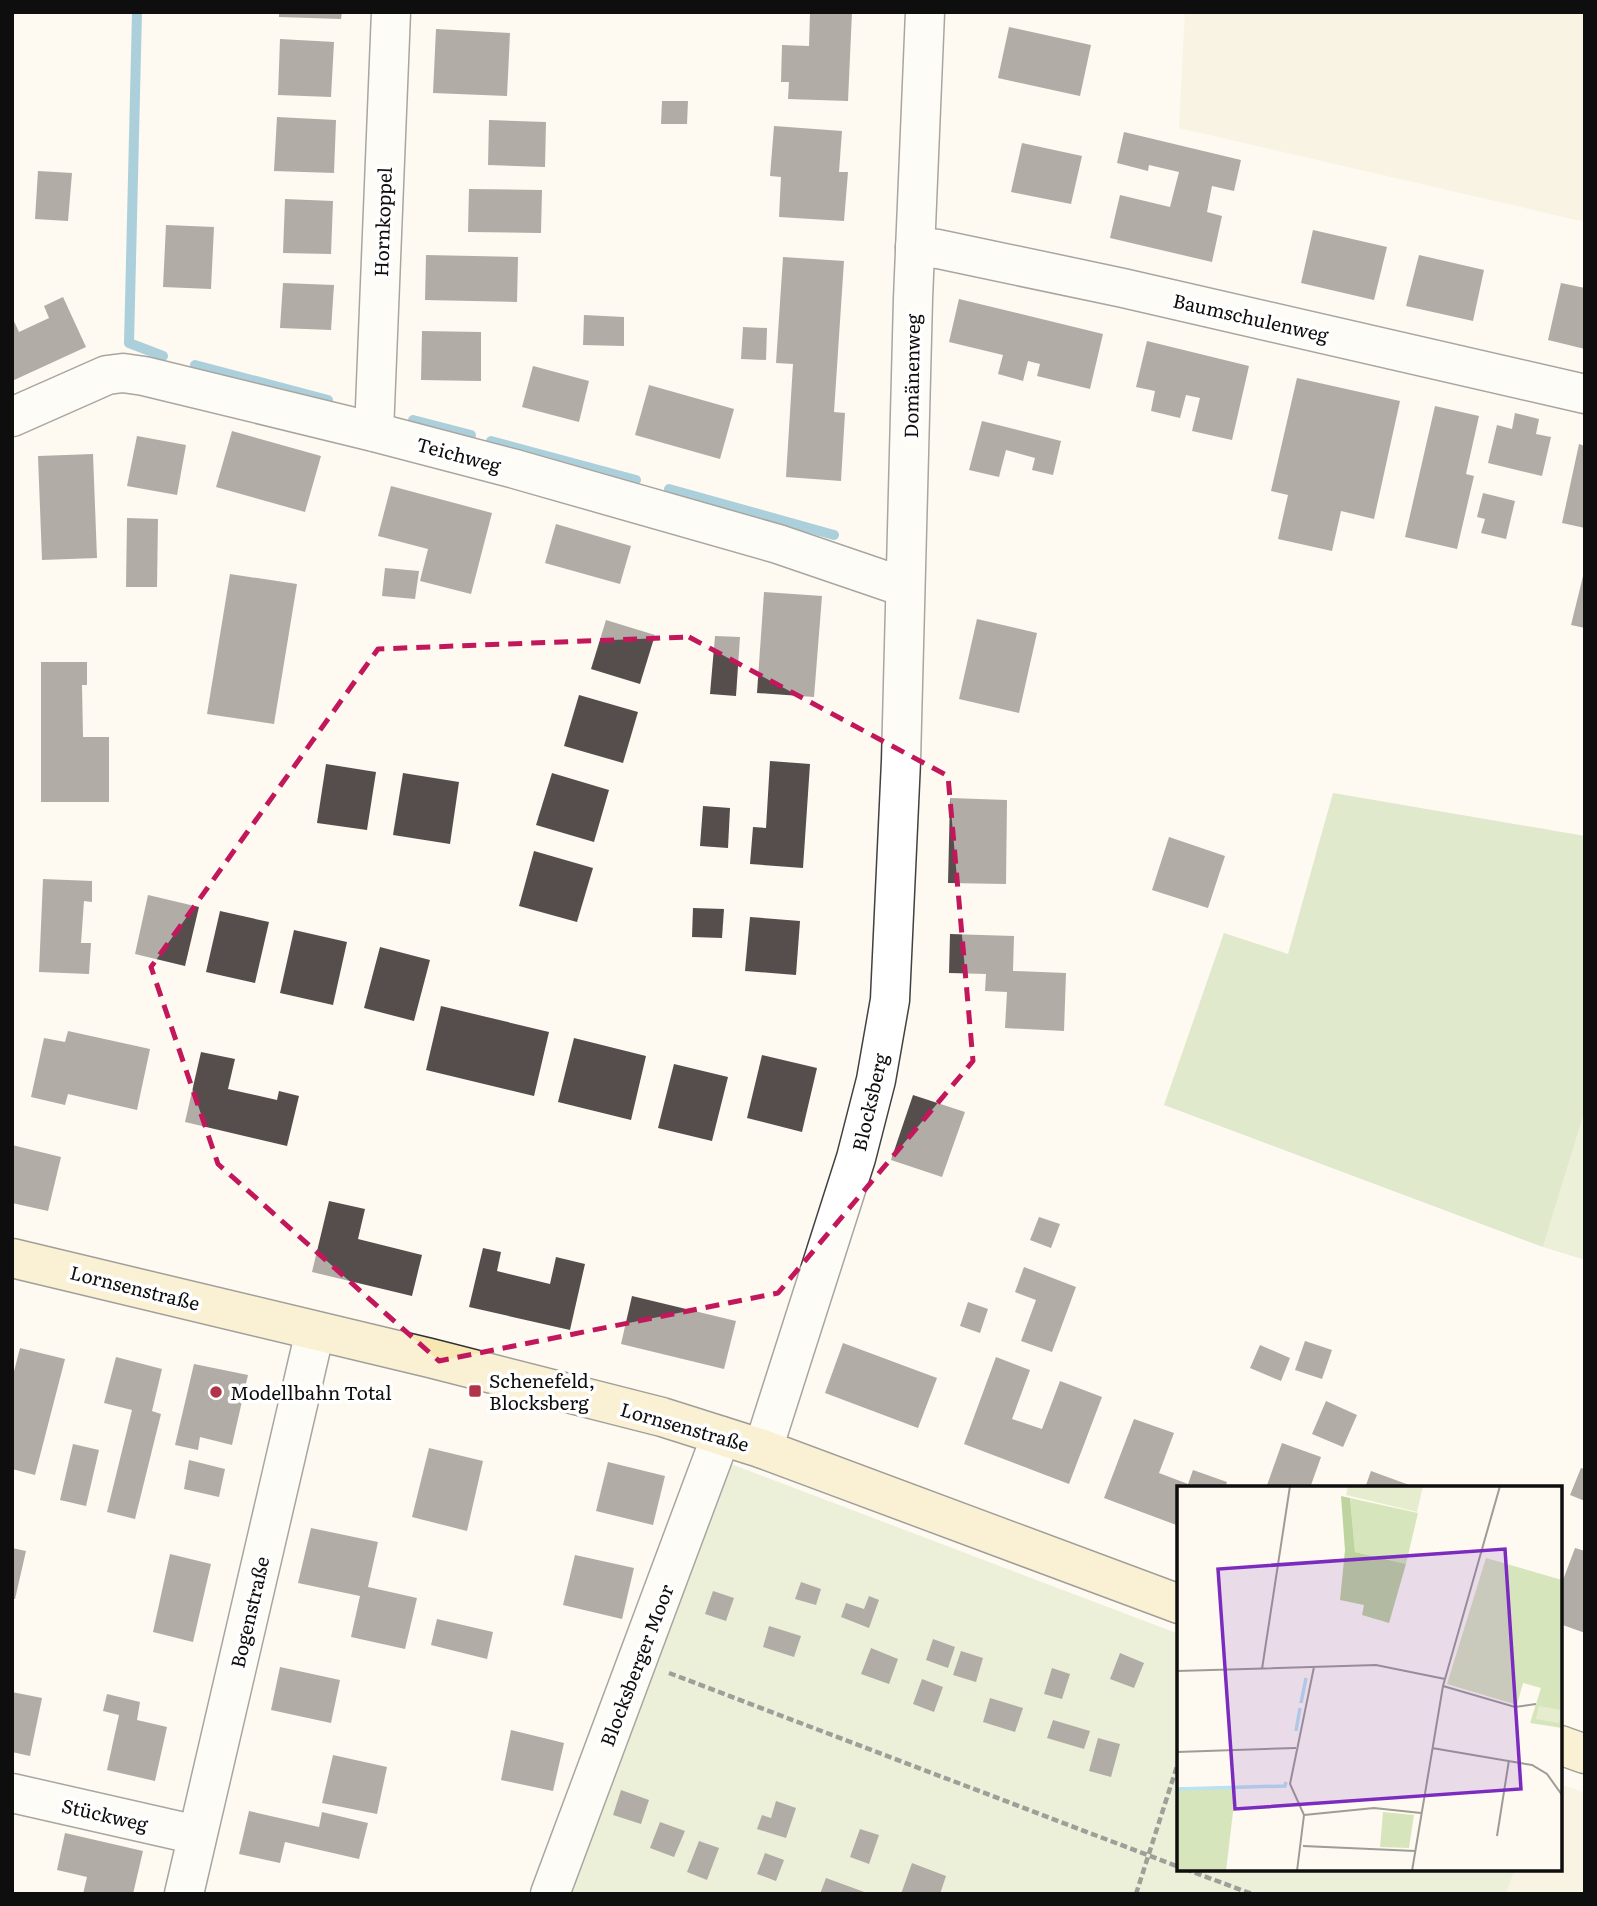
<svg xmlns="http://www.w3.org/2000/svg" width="1597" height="1906" font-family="Literata,serif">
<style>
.farmland{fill:#f2ebd3}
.green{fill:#d7e5bd}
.forest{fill:#bdd49e}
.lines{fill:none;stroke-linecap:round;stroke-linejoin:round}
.stream{stroke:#489ec0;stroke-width:10}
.building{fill:#564e4c}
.street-casing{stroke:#414141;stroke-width:41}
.secondary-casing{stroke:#303030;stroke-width:41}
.path{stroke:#303030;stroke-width:4.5;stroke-dasharray:7 3.5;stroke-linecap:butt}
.street{stroke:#fff;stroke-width:38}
.secondary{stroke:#f7e7b2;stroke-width:38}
.marked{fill:none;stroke:#c2185b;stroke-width:5;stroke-dasharray:14 9;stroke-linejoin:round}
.poi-dot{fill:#b13448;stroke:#fff;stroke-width:2.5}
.labels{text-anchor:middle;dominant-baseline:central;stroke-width:7;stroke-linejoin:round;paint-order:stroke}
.street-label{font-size:19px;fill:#0e0e0e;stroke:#fff}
.poi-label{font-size:19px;fill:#0e0e0e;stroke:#fff;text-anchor:start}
.inset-river{fill:none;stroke:#bae2f0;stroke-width:3.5}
.inset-road{fill:none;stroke:#9e9c96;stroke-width:2}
.view{fill:#7b2cbf;fill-opacity:0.15;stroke:#7b2cbf;stroke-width:3.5}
.inset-edge{fill:none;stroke:#0e0e0e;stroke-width:3.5}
</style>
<rect width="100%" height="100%" fill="#fefaf1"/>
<g class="farmland">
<polygon points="1185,12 1585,12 1585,222 1179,128"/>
<polygon points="1560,1784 1585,1793 1585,1894 1506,1894 1515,1869 1560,1869"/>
</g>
<g class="green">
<polygon points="1585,1110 1585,1260 1543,1247"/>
<polygon points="731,1464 1179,1634 1179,1869 1515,1869 1506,1894 569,1894"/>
</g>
<polygon class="forest" points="1333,793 1585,836 1585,1110 1543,1247 1164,1105 1224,933 1288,954"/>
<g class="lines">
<g class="stream">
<polyline points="137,12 129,343 163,356"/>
<polyline points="195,365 328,400"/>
<polyline points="413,420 471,435"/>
<polyline points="491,441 636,480"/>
<polyline points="669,489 834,535"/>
</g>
</g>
<g class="building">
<polygon points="279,12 342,12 341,19 279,17"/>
<polygon points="810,12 852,12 848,101 788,99 789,82 781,82 782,45 809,46"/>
<polygon points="1009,27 1091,45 1080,96 998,78"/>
<polygon points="436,29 510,33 507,96 433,93"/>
<polygon points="280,39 334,42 331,97 278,95"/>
<polygon points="662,101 688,101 687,124 661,124"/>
<polygon points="277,117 336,120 334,173 274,171"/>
<polygon points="489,120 546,122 545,167 488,165"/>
<polygon points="774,126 842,131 839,172 848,172 844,221 779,217 781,177 770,176"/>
<polygon points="1124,132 1241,160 1234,191 1212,186 1207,212 1222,216 1212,262 1110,238 1120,195 1170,207 1179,172 1149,165 1148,171 1117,163"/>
<polygon points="1022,143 1082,156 1071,204 1011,192"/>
<polygon points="38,171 72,173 68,221 35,219"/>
<polygon points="469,189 542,190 541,233 468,232"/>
<polygon points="285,199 333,201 331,254 283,253"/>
<polygon points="166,225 214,227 211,289 163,287"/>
<polygon points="1313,230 1387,247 1374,300 1301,283"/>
<polygon points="426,255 518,257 517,302 425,300"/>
<polygon points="1419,255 1484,270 1473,321 1406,306"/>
<polygon points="783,257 844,261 834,412 845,413 841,481 786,477 793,364 776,363"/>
<polygon points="283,283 334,285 331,330 280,328"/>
<polygon points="1561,283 1585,288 1585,349 1548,340"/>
<polygon points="63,297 86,347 12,381 12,317 19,332 49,318 44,306"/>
<polygon points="959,299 1103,334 1090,389 1037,376 1040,364 1028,361 1023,381 998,374 1003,355 949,342"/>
<polygon points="584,315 624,317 624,346 583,345"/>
<polygon points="743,327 767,328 766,360 741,359"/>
<polygon points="422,331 481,332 481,381 421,380"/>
<polygon points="1147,341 1249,366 1232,440 1192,431 1200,398 1186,395 1180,418 1151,411 1155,391 1136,387"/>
<polygon points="533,366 589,381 579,422 522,407"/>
<polygon points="1297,378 1400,401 1374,519 1341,511 1332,551 1278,539 1288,495 1271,491"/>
<polygon points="649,385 734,409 720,459 635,435"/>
<polygon points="1435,406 1479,416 1466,474 1474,476 1457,549 1405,537"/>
<polygon points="1515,413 1539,419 1536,434 1551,437 1542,476 1488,463 1497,425 1512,429"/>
<polygon points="982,421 1061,441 1053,475 1032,470 1035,458 1006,450 999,477 969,470"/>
<polygon points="232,431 321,456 305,512 216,487"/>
<polygon points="137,436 186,445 177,495 127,486"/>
<polygon points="1579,444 1585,446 1585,528 1562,523"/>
<polygon points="93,454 97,558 42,560 38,456"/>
<polygon points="391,486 492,513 471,594 420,581 428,549 378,536"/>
<polygon points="1483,493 1515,501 1506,539 1481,533 1485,519 1477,517"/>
<polygon points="127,518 158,519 157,587 126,587"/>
<polygon points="556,524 631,546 620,584 545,563"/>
<polygon points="385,568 419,571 415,599 382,596"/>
<polygon points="1584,572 1585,572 1585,628 1571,625"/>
<polygon points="230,574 297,584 274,724 207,714"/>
<polygon points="764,592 822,596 814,697 757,693"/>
<polygon points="977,619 1037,633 1019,713 959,699"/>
<polygon points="606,620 655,635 640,684 591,669"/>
<polygon points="715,636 740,637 736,696 710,694"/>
<polygon points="41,662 87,662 87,685 82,685 83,737 109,737 109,802 41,802"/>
<polygon points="579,695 638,712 623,763 564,746"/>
<polygon points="770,761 810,764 803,868 750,864 753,827 766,828"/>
<polygon points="326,764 376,772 367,830 317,823"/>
<polygon points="403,773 459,782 450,844 393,835"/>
<polygon points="552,773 609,790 594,842 536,825"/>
<polygon points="950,798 1007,800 1006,884 948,883"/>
<polygon points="703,806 730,808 728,848 700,846"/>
<polygon points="1169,837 1225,856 1208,908 1152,890"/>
<polygon points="534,851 593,868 577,922 519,906"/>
<polygon points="43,879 92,881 92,902 84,901 81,943 91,943 89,974 39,972"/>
<polygon points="148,895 199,907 185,966 135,954"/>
<polygon points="693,908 724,909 722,938 692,937"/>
<polygon points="220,911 269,922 255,983 206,972"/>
<polygon points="750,917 800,921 796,975 745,971"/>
<polygon points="294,930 347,942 333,1005 280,993"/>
<polygon points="950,934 1014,936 1013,971 1066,973 1064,1031 1005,1028 1007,992 985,991 986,974 949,973"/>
<polygon points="380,947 430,960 414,1021 364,1008"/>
<polygon points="441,1006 549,1032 534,1096 426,1070"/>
<polygon points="68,1031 150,1049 137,1110 68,1094 65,1105 31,1097 44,1038 65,1042"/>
<polygon points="574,1038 646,1056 631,1120 558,1102"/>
<polygon points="201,1052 235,1059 228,1089 277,1100 279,1091 299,1096 287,1146 185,1122"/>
<polygon points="762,1055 817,1068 802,1132 747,1118"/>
<polygon points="674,1064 728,1077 712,1141 658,1128"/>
<polygon points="913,1095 965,1112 942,1177 891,1160"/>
<polygon points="12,1145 61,1157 48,1211 12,1203"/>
<polygon points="329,1201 365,1209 358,1239 422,1255 412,1296 312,1272"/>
<polygon points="1039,1217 1060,1224 1051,1248 1030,1240"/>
<polygon points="483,1248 501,1252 497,1271 550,1284 556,1257 585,1264 570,1330 469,1307"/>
<polygon points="1024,1267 1076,1287 1052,1352 1021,1341 1036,1300 1015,1292"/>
<polygon points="632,1296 736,1321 724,1369 621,1344"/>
<polygon points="968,1302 988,1309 980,1333 960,1326"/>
<polygon points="1305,1341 1332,1350 1322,1379 1295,1370"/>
<polygon points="843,1343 937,1378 918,1428 825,1393"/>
<polygon points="1260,1345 1290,1358 1281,1381 1250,1368"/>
<polygon points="20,1348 65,1359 35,1475 12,1469 12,1379"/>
<polygon points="116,1357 162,1369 152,1411 161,1414 135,1519 107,1512 132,1410 104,1403"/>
<polygon points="996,1357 1030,1370 1012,1419 1042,1429 1060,1381 1102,1397 1069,1484 964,1444"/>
<polygon points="194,1364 248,1375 232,1445 200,1437 198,1450 175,1445"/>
<polygon points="1326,1401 1357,1415 1343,1447 1312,1434"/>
<polygon points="1134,1419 1174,1433 1159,1473 1188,1484 1193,1470 1227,1482 1225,1488 1179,1488 1179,1526 1104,1498"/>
<polygon points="1282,1443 1321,1457 1310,1488 1266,1488"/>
<polygon points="73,1444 99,1450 86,1506 60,1500"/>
<polygon points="429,1448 483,1461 467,1531 412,1517"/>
<polygon points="189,1460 225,1469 219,1497 184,1489"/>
<polygon points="608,1462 665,1476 653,1525 596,1511"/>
<polygon points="1581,1468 1585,1469 1585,1501 1570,1495"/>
<polygon points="1371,1471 1412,1486 1411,1488 1365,1488"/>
<polygon points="311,1528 378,1542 368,1587 417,1598 405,1649 351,1637 360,1596 298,1583"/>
<polygon points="12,1548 26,1551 15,1599 12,1599"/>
<polygon points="1575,1548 1585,1551 1585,1633 1560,1624 1560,1588"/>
<polygon points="170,1554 211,1564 193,1642 153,1632"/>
<polygon points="575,1555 634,1568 622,1619 563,1605"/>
<polygon points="801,1582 821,1589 816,1605 795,1599"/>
<polygon points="713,1591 734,1598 726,1621 705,1614"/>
<polygon points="869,1596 879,1600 869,1628 841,1617 846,1603 864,1609"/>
<polygon points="437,1619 493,1632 487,1659 431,1645"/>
<polygon points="769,1626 801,1636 794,1657 763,1647"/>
<polygon points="933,1639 955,1647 948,1668 926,1660"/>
<polygon points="871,1648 898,1659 889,1684 861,1674"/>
<polygon points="961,1651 983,1658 976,1682 953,1675"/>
<polygon points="1120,1653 1144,1663 1134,1688 1110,1679"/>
<polygon points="280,1667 340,1680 331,1723 271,1710"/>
<polygon points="1052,1668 1070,1674 1062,1699 1044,1694"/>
<polygon points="922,1679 943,1687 934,1712 913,1704"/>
<polygon points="12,1692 42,1698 30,1756 12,1752"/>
<polygon points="107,1694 140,1702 137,1720 167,1727 155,1781 107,1770 119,1715 103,1711"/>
<polygon points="990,1698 1023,1708 1015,1732 983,1722"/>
<polygon points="1053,1720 1090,1731 1084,1749 1047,1738"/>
<polygon points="511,1730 564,1743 553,1791 501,1780"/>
<polygon points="1098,1738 1120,1744 1111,1777 1089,1771"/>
<polygon points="333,1755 387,1767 377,1814 322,1803"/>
<polygon points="621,1790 649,1800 641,1824 613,1815"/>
<polygon points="776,1801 796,1808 786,1838 757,1829 762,1815 771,1818"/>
<polygon points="249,1811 319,1827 322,1812 368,1823 359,1859 285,1842 280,1863 239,1854"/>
<polygon points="660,1822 685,1831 674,1857 650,1848"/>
<polygon points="860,1829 879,1835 869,1864 850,1857"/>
<polygon points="65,1833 143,1851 133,1894 83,1894 87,1877 57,1870"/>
<polygon points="699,1841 719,1848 707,1880 687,1872"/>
<polygon points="765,1853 784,1860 776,1881 757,1874"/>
<polygon points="912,1863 946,1876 940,1894 901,1894"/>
<polygon points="826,1878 867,1893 867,1894 820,1894"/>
</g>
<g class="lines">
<g class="street-casing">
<g id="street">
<polyline points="915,247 938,249 1123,288 1585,394"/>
<polyline points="12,417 107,375 123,373 144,376 374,432 515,469 778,544 904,587"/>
<polyline points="374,432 391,12"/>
<polyline points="763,1449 856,1158 876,1080 890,1000 901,761 913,299 925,12"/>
<polyline points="12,1793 197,1835"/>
<polyline points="184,1894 315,1331"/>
<polyline points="550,1894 721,1436"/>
</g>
</g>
<g class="secondary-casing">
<g id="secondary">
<polyline points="12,1258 430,1358 662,1417 763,1449 1179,1604"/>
<polyline points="1560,1745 1585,1754"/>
</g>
</g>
<g class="path">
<polyline points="669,1673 1179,1867"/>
<polyline points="1185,1869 1252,1894"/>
<polyline points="1136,1894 1179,1760"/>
</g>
<use href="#street" class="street"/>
<use href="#secondary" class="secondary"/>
</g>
<path d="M0 0H1597V1906H0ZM689 637 948 776 973 1061 778 1293 439 1361 218 1164 151 967 378 649Z" fill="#fefaf1" fill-opacity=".55" fill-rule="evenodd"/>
<path class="marked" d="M689 637 948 776 973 1061 778 1293 439 1361 218 1164 151 967 378 649Z"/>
<g class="poi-dot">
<rect x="468" y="1384" width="14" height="14" rx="3.5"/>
<circle cx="216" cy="1392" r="7"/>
</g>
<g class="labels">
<g class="street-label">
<text transform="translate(382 222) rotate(-88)">Hornkoppel</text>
<text transform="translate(1251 317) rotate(13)">Baumschulenweg</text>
<text transform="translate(911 376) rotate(-89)">Domänenweg</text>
<text transform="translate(459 454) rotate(15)">Teichweg</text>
<text transform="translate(869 1102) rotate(-77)">Blocksberg</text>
<text transform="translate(135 1287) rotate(14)">Lornsenstraße</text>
<text transform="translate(685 1426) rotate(16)">Lornsenstraße</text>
<text transform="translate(249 1612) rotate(-77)">Bogenstraße</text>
<text transform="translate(636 1665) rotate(-69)">Blocksberger Moor</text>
<text transform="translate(105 1814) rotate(13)">Stückweg</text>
</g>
<g class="poi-label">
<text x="489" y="1380">Schenefeld,<tspan x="489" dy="22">Blocksberg</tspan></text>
<text x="230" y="1392">Modellbahn Total</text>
</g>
</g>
<g transform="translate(1177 1486)">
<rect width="385" height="385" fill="#fefaf1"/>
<path d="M173 12 241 27 229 78 178 66ZM309 72 385 94V242L353 237 364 202 346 197 340 219 270 198ZM0 301H59L49 385H0ZM206 326 237 329 232 362 203 361Z" fill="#d7e5bd"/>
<path d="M164 10 173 12 178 66 229 78 212 137 185 129 187 119 163 114 168 64Z" fill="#bdd49e"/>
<path d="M171 0H246L240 26 169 9ZM362 220 384 224 382 237 359 233Z" fill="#e6edce"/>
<path class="inset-river" d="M124 217 129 192M119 245 123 222M0 303 108 300 109 296"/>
<path class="inset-road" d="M85 183 113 0M0 185 199 179 268 193M266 200 338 221 359 218M255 262 355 279 370 288 385 309M0 266 119 262M127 329 197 322 244 327M320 350 332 274M126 360 238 365M120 385 127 329 113 298 137 181M235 385 266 200 323 0"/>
<path class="view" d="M328 63 344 303 58 323 41 83Z"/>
<rect width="385" height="385" class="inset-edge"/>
</g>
<rect width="1597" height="1906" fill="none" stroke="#0e0e0e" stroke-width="28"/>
</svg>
